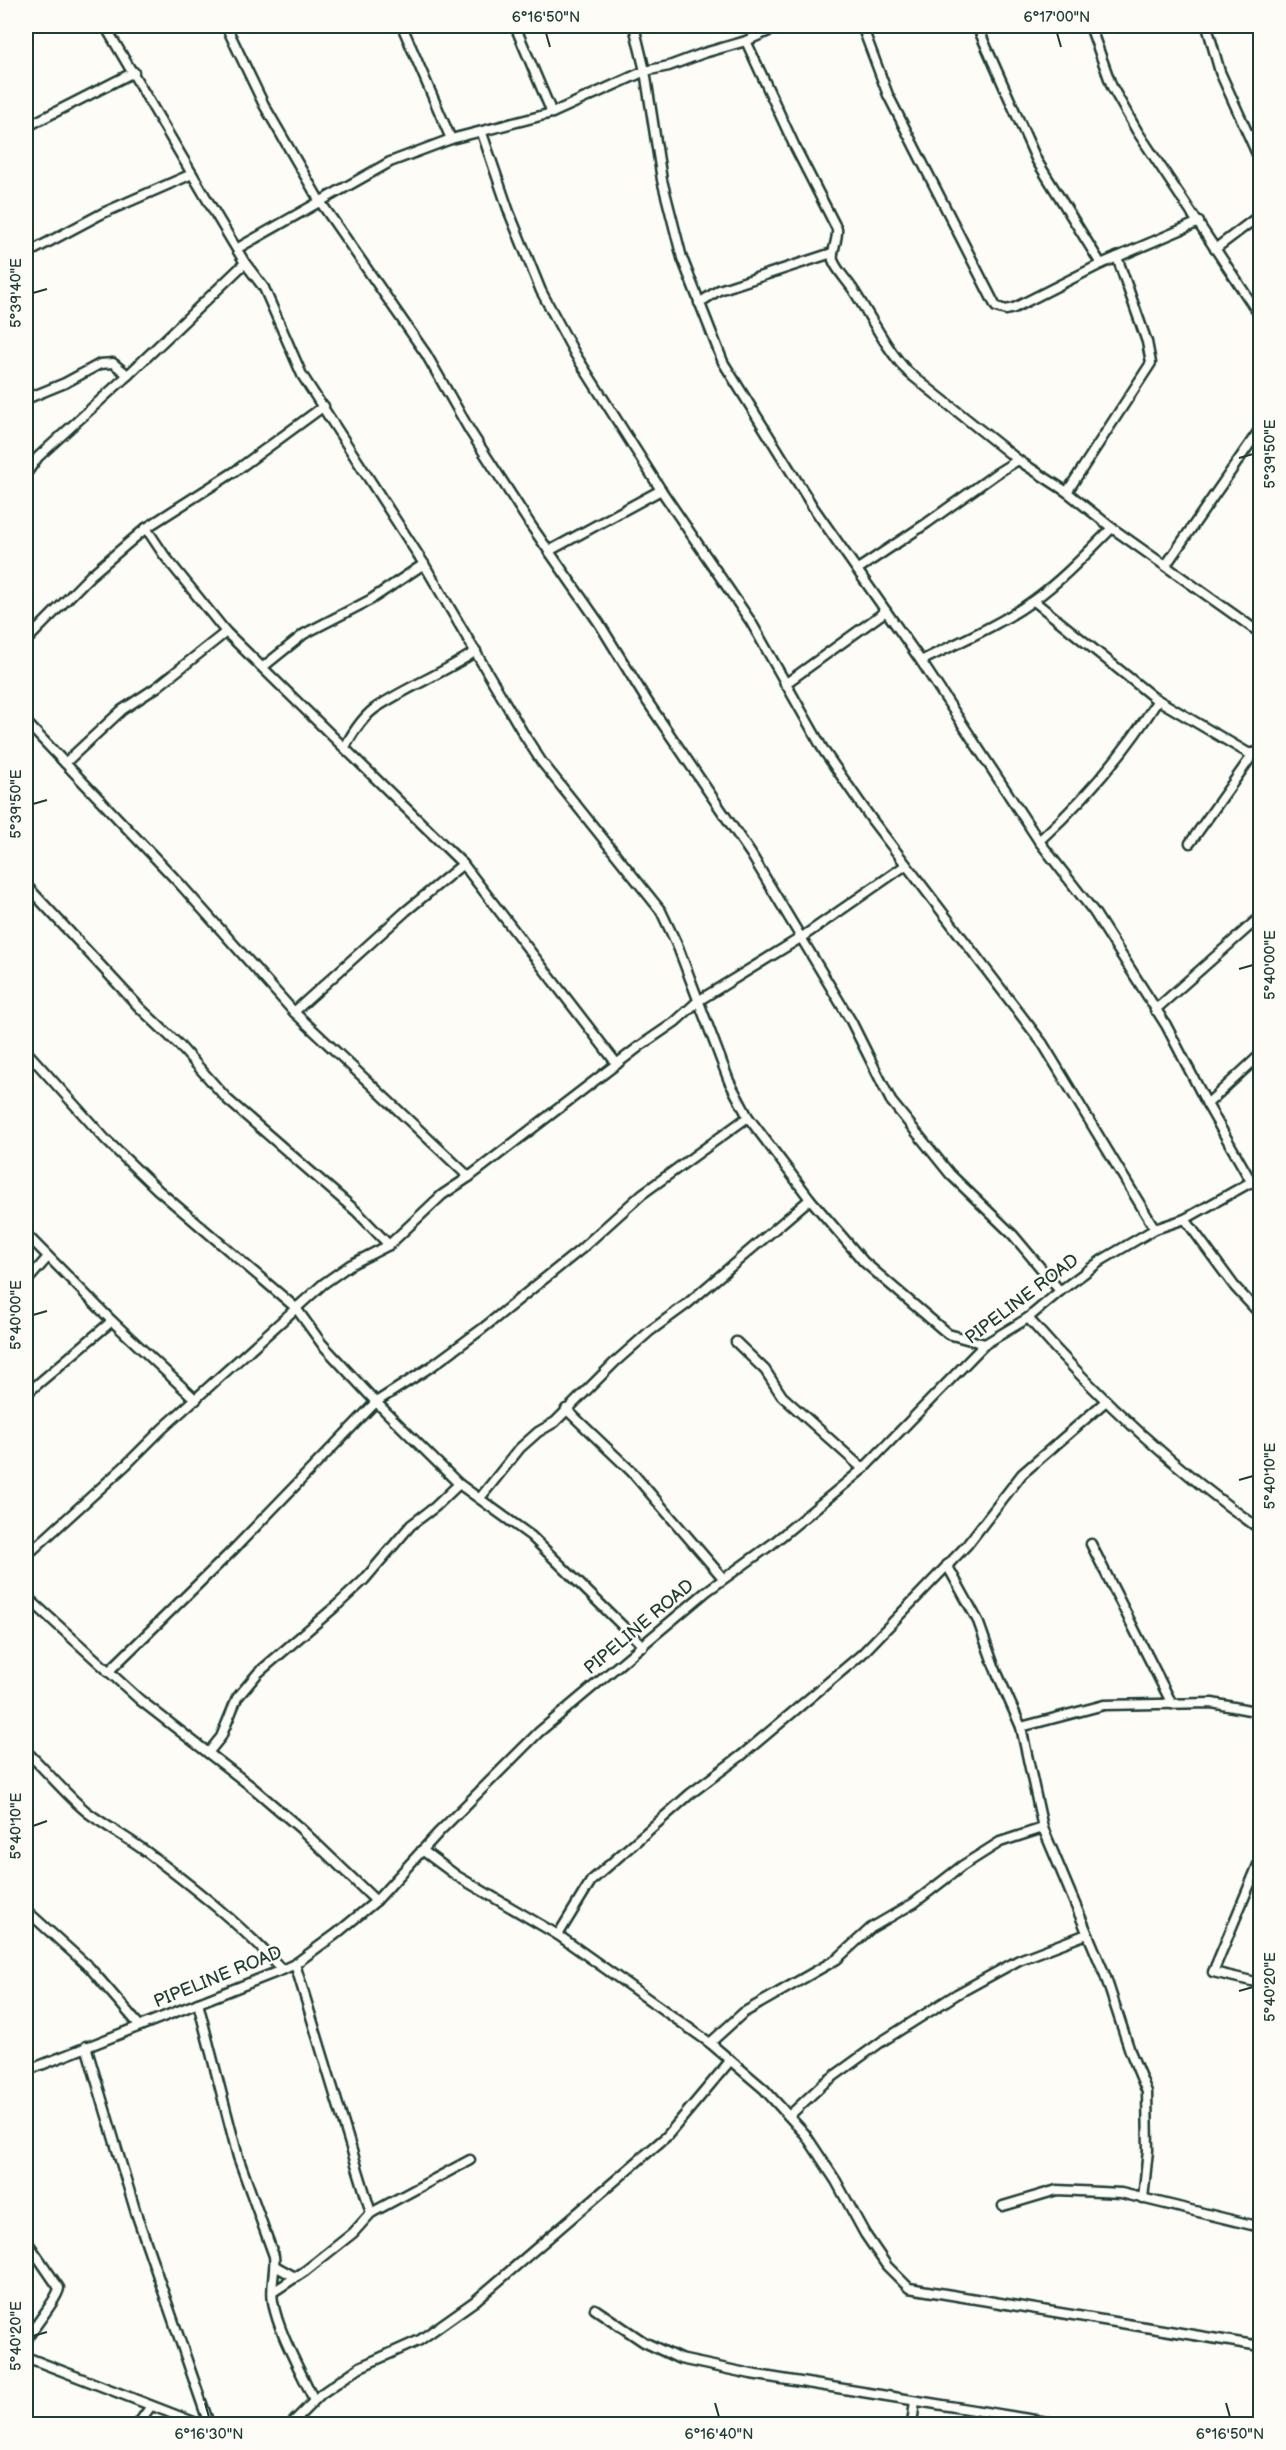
<svg xmlns="http://www.w3.org/2000/svg" width="1286" height="2450" font-family="'Balsamiq Sans',sans-serif">
<style>
.lines{fill:none;stroke-linecap:round;stroke-linejoin:round}
.minor-casing{stroke:#1f3d34;stroke-width:13}
.minor{stroke:#fdfcf7;stroke-width:8}
.ticks{fill:none;stroke:#1f3d34;stroke-width:2}
.labels{text-anchor:middle;dominant-baseline:central;stroke-width:5;stroke-linejoin:round;paint-order:stroke}
.street-label{font-size:18px;fill:#1f3d34;stroke:#fdfcf7}
.neatline{fill:none;stroke:#1f3d34;stroke-width:2}
.ticks-label{font-size:15px;text-anchor:middle;fill:#1f3d34}
</style>
<rect width="100%" height="100%" fill="#fdfcf7"/>
<filter id="ink" filterUnits="userSpaceOnUse"><feTurbulence type="fractalNoise" baseFrequency=".0167" numOctaves="2"/><feDisplacementMap in="SourceGraphic" scale="12" xChannelSelector="R" yChannelSelector="G"/><feConvolveMatrix kernelMatrix="1 2 1 2 8 2 1 2 1" color-interpolation-filters="sRGB"/></filter>
<g filter="url(#ink)">
<g class="lines">
<g class="minor-casing">
<g id="minor">
<polyline points="105,26 218,218 245,263 264,288 302,375 424,564 523,733 541,761 661,911 678,947 729,1081 748,1117 810,1199 864,1262 948,1334 985,1344"/>
<polyline points="226,26 264,105 319,200 426,354 470,431 530,524 599,623 647,701 751,854 851,1021 891,1101 950,1174 1013,1235 1060,1291"/>
<polyline points="402,26 451,139"/>
<polyline points="515,26 552,113"/>
<polyline points="634,26 645,71 662,180 682,258 723,362 813,507 921,661 1039,841 1094,912 1166,1025 1207,1104 1252,1183"/>
<polyline points="862,26 888,95 996,307 1006,310 1014,308 1101,264 1199,222"/>
<polyline points="977,26 1037,161 1101,264"/>
<polyline points="1090,26 1112,87 1137,131 1260,316"/>
<polyline points="1207,26 1220,72 1257,154"/>
<path d="M746 41 795 147 837 229C838 241 831 252 833 260 837 271 848 281 854 291 872 319 886 349 909 373L1018 460 1067 492 1112 528 1260 633"/>
<polyline points="26,127 134,72"/>
<polyline points="482,133 509,212 541,291 575,354 661,490 751,622 824,751 872,820 1043,1044 1155,1229"/>
<polyline points="238,248 390,162 451,139 552,113 645,71 669,66 704,53 746,41 780,26"/>
<polyline points="1215,249 1260,215"/>
<polyline points="26,254 103,213 192,174"/>
<polyline points="699,303 719,290 832,253"/>
<polyline points="26,399 65,383 100,364 113,363 128,375"/>
<polyline points="26,474 38,457 128,375 245,263"/>
<polyline points="1067,492 1151,363 1147,342 1117,257"/>
<polyline points="146,528 164,555 226,632 463,864 617,1064"/>
<polyline points="549,551 661,490"/>
<polyline points="1166,565 1260,429"/>
<polyline points="858,569 927,523 997,473 1018,460"/>
<polyline points="1034,601 1153,697 1248,753 1254,753"/>
<polyline points="26,641 91,575 146,528 234,472 324,406"/>
<path d="M921 661C959 642 1000 625 1034 600 1063 579 1087 553 1112 528"/>
<polyline points="263,667 304,634 370,600 424,564"/>
<polyline points="785,684 886,611"/>
<polyline points="26,722 180,884 294,1012 469,1177"/>
<path d="M345 747C353 732 363 716 377 707 409 686 444 673 476 651"/>
<polyline points="65,763 122,710 157,687 226,632"/>
<path d="M1039 841C1086 798 1124 754 1158 700"/>
<polyline points="1190,843 1254,753 1260,750"/>
<polyline points="26,885 140,1008 179,1045 228,1100 356,1211 389,1245"/>
<polyline points="1155,1010 1260,917"/>
<polyline points="294,1012 406,911 463,864"/>
<polyline points="26,1051 106,1140 158,1190 296,1308 322,1344 376,1402 459,1484 531,1536 643,1646"/>
<polyline points="1207,1104 1260,1055"/>
<polyline points="1185,1219 1235,1287 1260,1314"/>
<polyline points="26,1234 112,1321 196,1400"/>
<polyline points="26,1282 48,1257"/>
<path d="M1028 1318C1097 1397 1174 1469 1260 1529"/>
<polyline points="736,1342 765,1370 782,1396 863,1469"/>
<polyline points="26,1394 112,1321"/>
<polyline points="566,1409 631,1471 723,1578"/>
<polyline points="480,1498 520,1448 538,1432 555,1422 615,1362 650,1331 687,1304 810,1199"/>
<polyline points="1091,1544 1172,1704"/>
<polyline points="26,1556 127,1464 162,1429 323,1284 350,1265 389,1245 442,1195 469,1177 640,1046 675,1022 698,1001 802,937 906,865"/>
<polyline points="947,1565 978,1621 994,1666 1021,1727 1043,1828 1105,1975 1130,2051 1147,2092 1148,2150 1143,2199"/>
<polyline points="26,1596 140,1700 252,1787 301,1829 376,1901"/>
<polyline points="108,1672 235,1548 376,1402 432,1366 482,1329 580,1250 642,1194 748,1117"/>
<polyline points="1021,1727 1104,1705 1212,1703 1260,1712"/>
<path d="M26 1751C46 1770 65 1794 87 1812 107 1827 128 1838 148 1853 194 1888 243 1926 282 1970"/>
<polyline points="208,1753 221,1737 237,1698 258,1673 336,1606 364,1580 411,1525 435,1507 459,1484"/>
<polyline points="422,1850 457,1876 558,1935 710,2043 764,2089 805,2134 836,2181 865,2234 887,2266 909,2288 1260,2346"/>
<polyline points="1260,1860 1213,1972 1260,1983"/>
<polyline points="26,1910 90,1968 140,2026"/>
<polyline points="558,1935 591,1881 690,1794 742,1755 862,1654 967,1545 1022,1474 1106,1401"/>
<polyline points="295,1964 371,2213"/>
<path d="M198 2003 238 2157 274 2256C276 2271 270 2286 273 2302 278 2332 301 2372 314 2400"/>
<polyline points="710,2043 743,2013 837,1959 871,1928 914,1903 962,1866 1000,1842 1043,1828"/>
<polyline points="86,2046 136,2213 209,2424"/>
<polyline points="26,2071 282,1970 295,1964 336,1934 376,1901 439,1832 539,1732 707,1591 772,1544 863,1469 985,1344 1028,1318 1060,1291 1102,1260 1155,1229 1185,1219 1260,1177"/>
<polyline points="789,2116 823,2084 881,2042 957,1994 1019,1960 1087,1934"/>
<polyline points="1003,2206 1057,2190 1121,2193 1260,2227"/>
<path d="M26 2240 59 2288C58 2298 33 2328 26 2340"/>
<polyline points="275,2266 295,2277"/>
<polyline points="273,2292 305,2271 353,2233 371,2213 470,2160"/>
<polyline points="595,2309 644,2342 680,2359 751,2374 1060,2424"/>
<polyline points="26,2357 199,2424"/>
<polyline points="138,2424 151,2406"/>
<polyline points="291,2424 321,2394 360,2367 420,2340 475,2301 667,2136 730,2061"/>
<polyline points="912,2424 915,2401"/>
</g>
</g>
<use href="#minor" class="minor"/>
</g>
</g>
<path class="ticks" d="M546 33 550 47M1057 33 1061 47M33 293 47 289M1239 458 1253 454M33 804 47 800M1239 969 1253 965M33 1315 47 1311M1239 1480 1253 1476M33 1826 47 1821M1239 1991 1253 1987M33 2336 47 2332M205 2403 209 2417M715 2403 719 2417M1226 2403 1230 2417"/>
<g class="labels">
<g class="street-label">
<text transform="translate(1022 1299) rotate(-37)">PIPELINE ROAD</text>
<text transform="translate(639 1627) rotate(-40)">PIPELINE ROAD</text>
<text transform="translate(218 1977) rotate(-22)">PIPELINE ROAD</text>
</g>
</g>
<rect width="1286" height="2450" fill="none" stroke="#fdfcf7" stroke-width="66"/>
<rect x="33" y="33" width="1220" height="2384" class="neatline"/>
<g class="ticks-label">
<text x="546" y="22">6°16'50"N</text>
<text x="1057" y="22">6°17'00"N</text>
<text transform="translate(16 293) rotate(-90)" y="5">5°39'40"E</text>
<text transform="translate(1270 454) rotate(-90)" y="5">5°39'50"E</text>
<text transform="translate(16 804) rotate(-90)" y="5">5°39'50"E</text>
<text transform="translate(1270 965) rotate(-90)" y="5">5°40'00"E</text>
<text transform="translate(16 1315) rotate(-90)" y="5">5°40'00"E</text>
<text transform="translate(1270 1476) rotate(-90)" y="5">5°40'10"E</text>
<text transform="translate(16 1826) rotate(-90)" y="5">5°40'10"E</text>
<text transform="translate(1270 1987) rotate(-90)" y="5">5°40'20"E</text>
<text transform="translate(16 2336) rotate(-90)" y="5">5°40'20"E</text>
<text x="209" y="2439">6°16'30"N</text>
<text x="719" y="2439">6°16'40"N</text>
<text x="1230" y="2439">6°16'50"N</text>
</g>
</svg>
